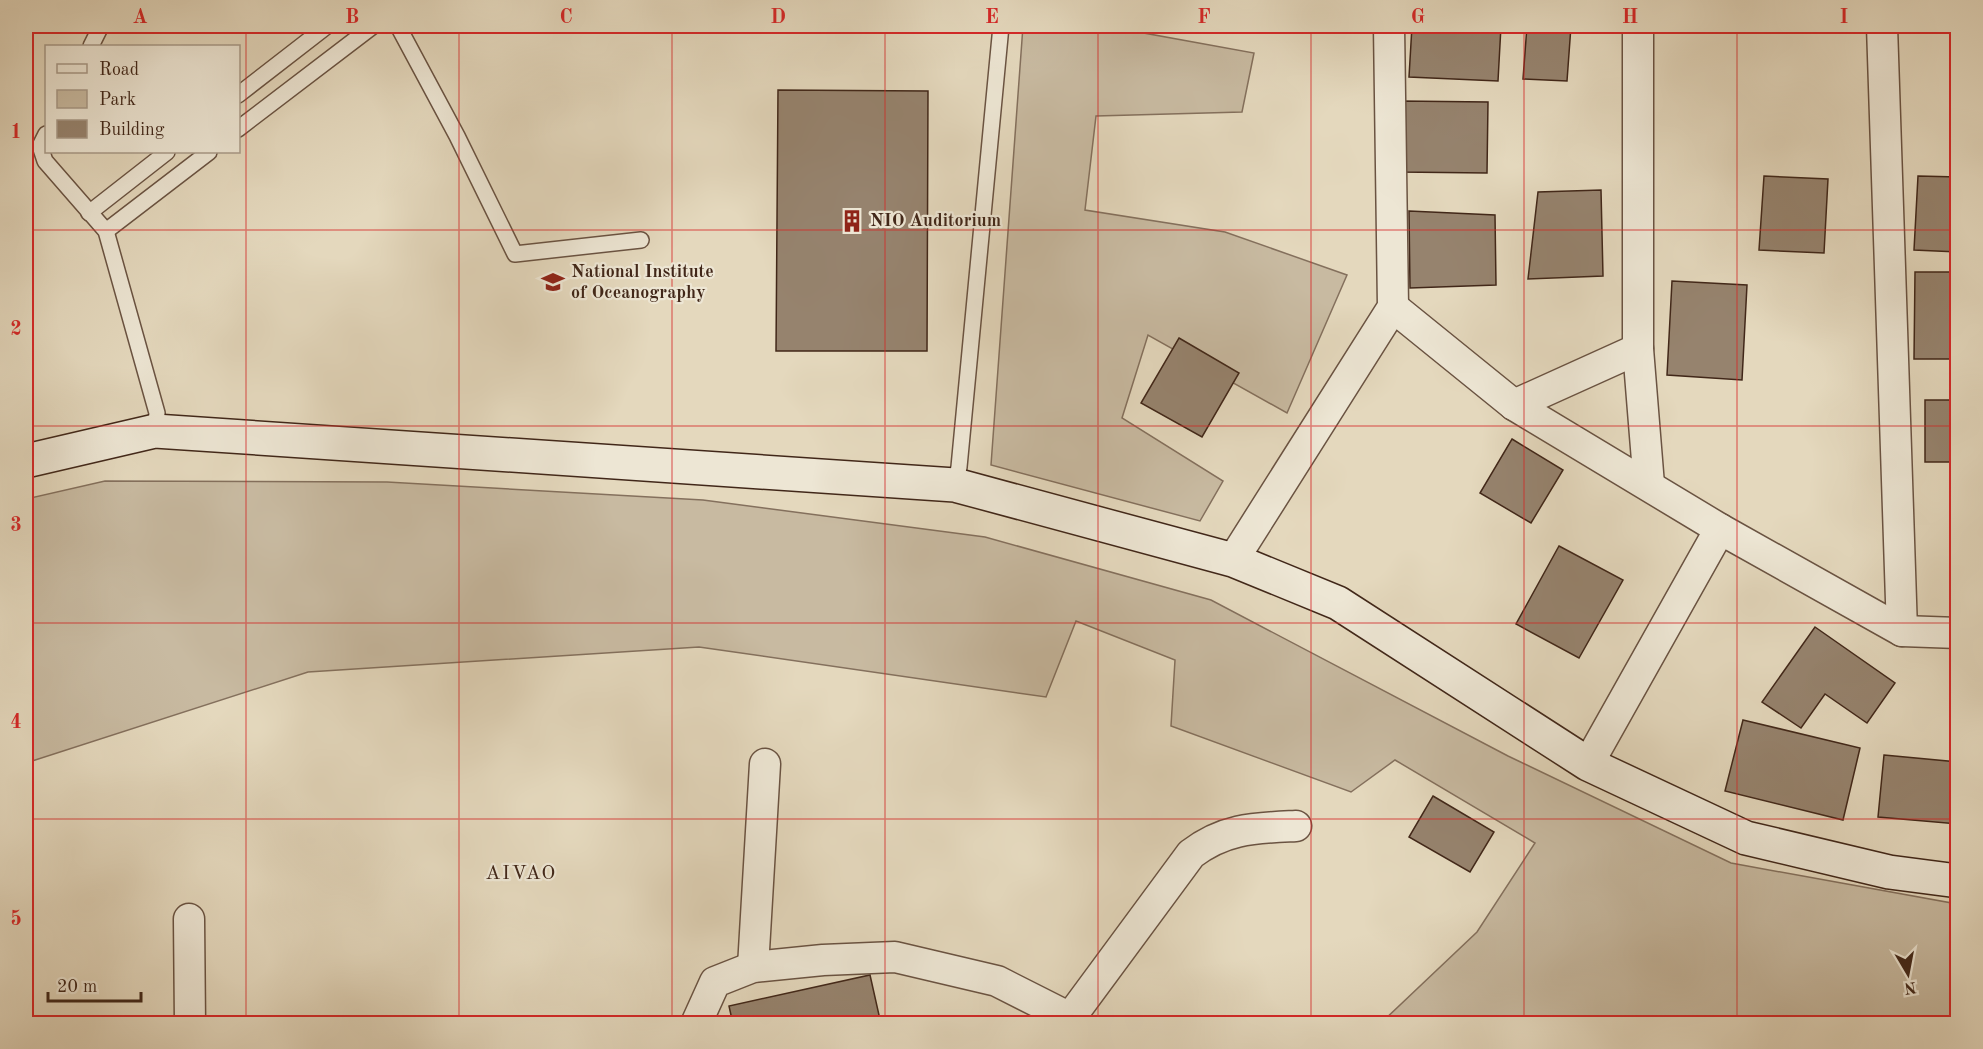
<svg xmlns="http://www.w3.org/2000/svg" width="1983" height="1049" font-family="'Old Standard TT',serif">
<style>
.green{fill:#c8baa1;stroke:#84705d;stroke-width:1.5}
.building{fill:#96836e;stroke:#412719;stroke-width:1.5}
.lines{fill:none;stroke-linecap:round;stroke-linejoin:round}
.lane-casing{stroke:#6a5342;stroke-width:18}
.street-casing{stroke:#6a5342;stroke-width:33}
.secondary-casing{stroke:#412719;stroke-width:36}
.lane{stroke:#ede6d4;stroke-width:15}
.street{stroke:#ede6d4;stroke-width:30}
.secondary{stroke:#ede6d4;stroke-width:33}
.grid{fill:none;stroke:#d62828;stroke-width:1.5;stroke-opacity:0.55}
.labels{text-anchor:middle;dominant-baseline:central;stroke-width:4.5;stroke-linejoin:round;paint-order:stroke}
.poi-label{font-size:18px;font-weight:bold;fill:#412719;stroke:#ede6d4;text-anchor:start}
.neighbourhood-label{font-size:20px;letter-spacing:1.5px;fill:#412719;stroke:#ede6d4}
.neatline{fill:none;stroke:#d62828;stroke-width:2}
.grid-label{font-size:20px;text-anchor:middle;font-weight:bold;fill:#d62828}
</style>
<rect width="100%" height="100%" fill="#e4d8bd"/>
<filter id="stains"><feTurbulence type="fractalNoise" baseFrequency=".00333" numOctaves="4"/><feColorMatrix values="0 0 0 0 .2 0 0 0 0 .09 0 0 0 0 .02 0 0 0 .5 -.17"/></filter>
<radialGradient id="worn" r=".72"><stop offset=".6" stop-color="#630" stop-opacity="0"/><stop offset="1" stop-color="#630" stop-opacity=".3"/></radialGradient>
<g class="green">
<polygon points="1023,26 1133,26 1133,31 1254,53 1242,112 1096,116 1085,210 1225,232 1347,275 1287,413 1148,335 1122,418 1223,481 1200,521 991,465"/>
<polygon points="105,481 387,482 703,500 985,537 1211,600 1508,756 1731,863 1957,904 1957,1023 1381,1023 1477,932 1535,843 1395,760 1351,792 1171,726 1175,660 1076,621 1046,697 699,647 308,672 26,763 26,499"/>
</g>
<g class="building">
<polygon points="1412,26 1501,26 1498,81 1409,77"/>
<polygon points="1527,26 1571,26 1567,81 1523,79"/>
<polygon points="778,90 928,91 927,351 776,351"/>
<polygon points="1400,101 1488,102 1487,173 1399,172"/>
<polygon points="1764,176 1828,179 1824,253 1759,250"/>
<polygon points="1918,176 1958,177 1958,252 1914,250"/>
<polygon points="1601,190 1603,276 1528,279 1538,192"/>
<polygon points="1409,211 1495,215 1496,285 1410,288"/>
<polygon points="1915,272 1958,272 1958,359 1914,359"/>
<polygon points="1672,281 1747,285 1742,380 1667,375"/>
<polygon points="1179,338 1239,373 1202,437 1141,403"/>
<rect x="1925" y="400" width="33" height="62"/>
<polygon points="1512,439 1563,470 1531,523 1480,493"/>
<polygon points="1559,546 1623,580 1579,658 1516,624"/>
<polygon points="1815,627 1895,683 1867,723 1825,694 1801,728 1762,702"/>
<polygon points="1743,720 1860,748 1843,820 1725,791"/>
<polygon points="1884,755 1958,762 1958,824 1878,817"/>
<polygon points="1433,796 1494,832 1470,872 1409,837"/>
<polygon points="870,975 881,1024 733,1024 729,1006"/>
</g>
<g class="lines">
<g class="lane-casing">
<g id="lane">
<polyline points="398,26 457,136 515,254 641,240"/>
<polyline points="91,46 101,26"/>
<polyline points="238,95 327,26"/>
<polyline points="238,129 373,26"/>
<polyline points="46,134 40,146 45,161 106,231 157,413 155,431"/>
<polyline points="89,213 167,152"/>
<polyline points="106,231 209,152"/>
<polyline points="955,485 959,467 1001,26"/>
</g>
</g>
<g class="street-casing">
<g id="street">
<polyline points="1882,26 1902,631"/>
<polyline points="1393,307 1514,405 1720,529 1902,631 1958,633"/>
<polyline points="1638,349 1649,485"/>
<polyline points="1514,405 1638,349 1638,26"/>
<polyline points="1233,560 1393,307 1389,26"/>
<polyline points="1588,764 1720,529"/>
<polyline points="189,919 190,1024"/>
<polyline points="753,967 765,764"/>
<path d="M1070 1018 1191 854C1225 828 1255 828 1296 826"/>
<polyline points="696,1024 715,982 753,967 823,960 895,957 997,981 1070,1018 1077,1024"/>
</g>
</g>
<g class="secondary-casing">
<polyline id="secondary" points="26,461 155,431 955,485 1233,560 1338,603 1588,764 1746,838 1889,872 1958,881"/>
</g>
<use href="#lane" class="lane"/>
<use href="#street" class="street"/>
<use href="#secondary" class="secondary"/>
</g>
<path class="grid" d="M246 26V1024M459 26V1024M672 26V1024M885 26V1024M1098 26V1024M1311 26V1024M1524 26V1024M1737 26V1024M26 230H1958M26 426H1958M26 623H1958M26 819H1958"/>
<defs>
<g id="building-bare" transform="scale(1.8)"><path d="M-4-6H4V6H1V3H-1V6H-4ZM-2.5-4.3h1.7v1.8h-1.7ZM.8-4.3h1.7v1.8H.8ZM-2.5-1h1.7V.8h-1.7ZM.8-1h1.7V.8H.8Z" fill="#8f2418" stroke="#ede6d4" stroke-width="2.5" paint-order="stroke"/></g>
<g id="university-bare" transform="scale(1.8)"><path d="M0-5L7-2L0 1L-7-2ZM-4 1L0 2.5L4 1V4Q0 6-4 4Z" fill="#8f2418" stroke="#ede6d4" stroke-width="2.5" paint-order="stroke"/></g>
</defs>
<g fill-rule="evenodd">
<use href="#building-bare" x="852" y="221"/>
<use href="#university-bare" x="553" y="282"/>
</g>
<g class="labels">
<g class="poi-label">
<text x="870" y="221">NIO Auditorium</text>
<text x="571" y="272">National Institute<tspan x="571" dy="21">of Oceanography</tspan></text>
</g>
<g class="neighbourhood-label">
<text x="521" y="874">AIVAO</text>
</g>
</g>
<rect width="1983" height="1049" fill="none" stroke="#e4d8bd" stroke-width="66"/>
<rect x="45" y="45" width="195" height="108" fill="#ede6d4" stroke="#a89a89" stroke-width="1.5"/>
<rect x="57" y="64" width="30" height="9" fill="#ede6d4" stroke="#a89a89" stroke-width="1.5"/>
<text x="99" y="75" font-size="18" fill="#412719">Road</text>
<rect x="57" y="90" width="30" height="18" fill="#c8baa1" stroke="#a89a89" stroke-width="1.5"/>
<text x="99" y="105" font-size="18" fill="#412719">Park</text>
<rect x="57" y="120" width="30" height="18" fill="#96836e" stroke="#a89a89" stroke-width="1.5"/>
<text x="99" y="135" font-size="18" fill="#412719">Building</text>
<g transform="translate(1908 974) rotate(170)" stroke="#ede6d4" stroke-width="4.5" paint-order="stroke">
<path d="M0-4.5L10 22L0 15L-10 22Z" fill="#412719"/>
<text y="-9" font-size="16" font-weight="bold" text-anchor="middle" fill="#412719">N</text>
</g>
<path d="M48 992v9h93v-9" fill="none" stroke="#412719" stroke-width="3"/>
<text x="57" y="992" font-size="18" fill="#412719" stroke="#ede6d4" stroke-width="4.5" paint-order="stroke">20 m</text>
<rect x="33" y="33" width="1917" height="983" class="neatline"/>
<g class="grid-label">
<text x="140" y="23">A</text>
<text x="352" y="23">B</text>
<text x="566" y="23">C</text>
<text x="778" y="23">D</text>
<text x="992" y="23">E</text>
<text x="1204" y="23">F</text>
<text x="1418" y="23">G</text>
<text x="1630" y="23">H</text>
<text x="1844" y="23">I</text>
<text x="16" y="138">1</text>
<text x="16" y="335">2</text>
<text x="16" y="531">3</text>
<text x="16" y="728">4</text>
<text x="16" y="925">5</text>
</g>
<rect width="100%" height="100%" filter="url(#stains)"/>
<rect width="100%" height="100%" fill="url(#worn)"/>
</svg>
